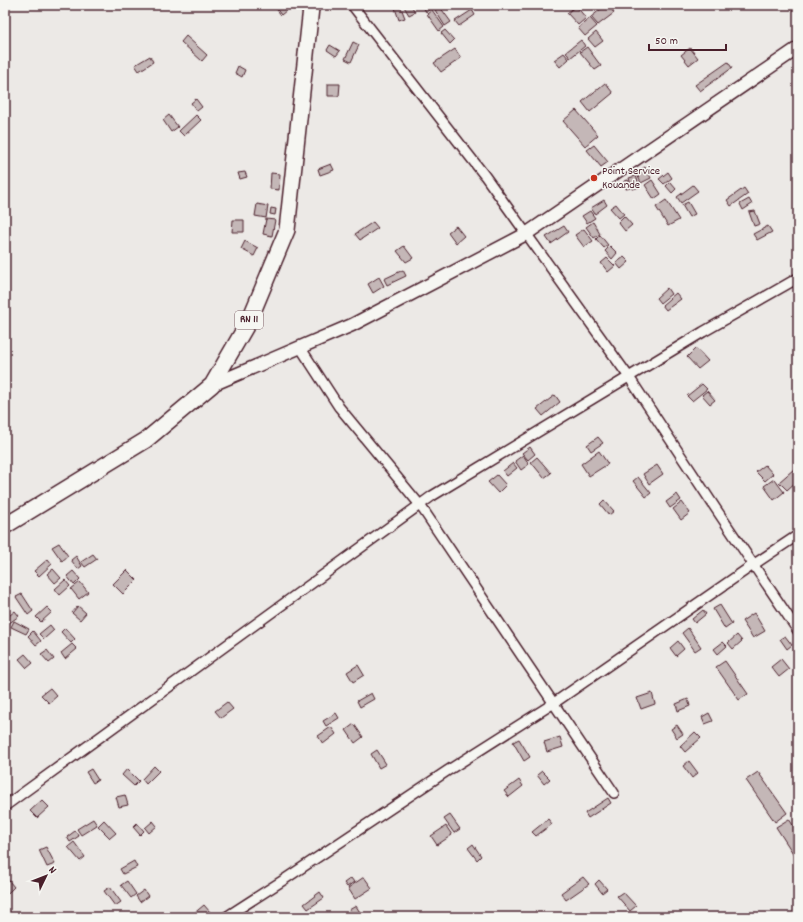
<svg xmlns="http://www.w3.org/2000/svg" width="803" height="922" font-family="Dekko,sans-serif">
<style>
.building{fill:#c4b7b7;stroke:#4a1f2b}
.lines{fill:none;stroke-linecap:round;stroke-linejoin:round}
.minor-casing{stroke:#4a1f2b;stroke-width:12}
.tertiary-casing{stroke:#4a1f2b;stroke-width:15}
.primary-casing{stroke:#4a1f2b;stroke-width:18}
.minor{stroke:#f6f6f2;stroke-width:9}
.tertiary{stroke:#f6f6f2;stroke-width:12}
.primary{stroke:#f6f6f2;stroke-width:15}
.poi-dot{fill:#c8321e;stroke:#f6f6f2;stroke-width:1.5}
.labels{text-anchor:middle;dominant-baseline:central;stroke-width:3;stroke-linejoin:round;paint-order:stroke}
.shield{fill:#f6f6f2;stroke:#7e6067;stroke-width:1}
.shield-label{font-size:11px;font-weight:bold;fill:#4a1f2b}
.poi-label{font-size:12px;fill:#4a1f2b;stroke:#f6f6f2;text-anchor:start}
</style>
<rect width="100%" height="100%" fill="#ece9e6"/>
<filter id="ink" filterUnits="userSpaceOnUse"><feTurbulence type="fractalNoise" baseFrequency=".025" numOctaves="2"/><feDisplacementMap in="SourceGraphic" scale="8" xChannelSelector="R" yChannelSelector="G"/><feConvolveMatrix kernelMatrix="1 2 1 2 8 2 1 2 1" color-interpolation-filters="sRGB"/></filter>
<g filter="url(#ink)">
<g class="building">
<polygon points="277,5 293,5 281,15 275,7"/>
<polygon points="394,5 400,5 405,18 399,20"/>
<polygon points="403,5 411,5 415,12 409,15"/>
<polygon points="422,5 430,5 432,8 426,12"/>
<polygon points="606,5 608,5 614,13 598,25 591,17"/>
<polygon points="576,6 586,18 578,25 567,13"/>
<polygon points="440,7 451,22 445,26 435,10"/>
<polygon points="432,10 444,27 439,31 427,14"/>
<polygon points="472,10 475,15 459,26 455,21"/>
<polygon points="590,18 597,26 585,36 578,28"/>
<polygon points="445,30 454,40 450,44 441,33"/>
<polygon points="596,32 603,41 595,47 588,39"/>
<polygon points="186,36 207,55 202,61 181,42"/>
<polygon points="581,40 585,46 570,58 566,52"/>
<polygon points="353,42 359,45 351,62 345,59"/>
<polygon points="330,45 340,51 336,56 327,50"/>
<polygon points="587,47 601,66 595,70 580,52"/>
<polygon points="690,48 698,58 689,65 681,55"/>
<polygon points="455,49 461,58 441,72 434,63"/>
<polygon points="564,53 569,59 560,67 554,60"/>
<polygon points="150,56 153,62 139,71 135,65"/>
<polygon points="728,62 732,68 700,91 695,85"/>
<polygon points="238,66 245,70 242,77 235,73"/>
<polygon points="605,83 613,93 590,112 582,102"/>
<polygon points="328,84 340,84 339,96 328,96"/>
<polygon points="196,99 202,107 197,111 191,103"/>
<polygon points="576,110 598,135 585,146 563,121"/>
<polygon points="169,115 178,127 171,132 163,120"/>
<polygon points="196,115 201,120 184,136 179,131"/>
<polygon points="594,145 608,162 601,167 587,150"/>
<polygon points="331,164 334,170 320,175 318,169"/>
<polygon points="645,167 651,178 641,183 636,172"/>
<polygon points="245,172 247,177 240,179 238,173"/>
<polygon points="668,172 672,178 664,184 659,179"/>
<polygon points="271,173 280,174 279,190 270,189"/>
<polygon points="636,176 640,187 632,189 629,178"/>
<polygon points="628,180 630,188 626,189 624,181"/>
<polygon points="652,180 661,194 654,199 645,185"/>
<polygon points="670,182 676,189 672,193 666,186"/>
<polygon points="693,185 698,191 681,203 677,197"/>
<polygon points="744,188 748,194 731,206 727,200"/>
<polygon points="749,199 752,204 743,210 740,204"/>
<polygon points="604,200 607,205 595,214 591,208"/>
<polygon points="666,200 679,220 668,226 656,207"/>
<polygon points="688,202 695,214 689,217 682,205"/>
<polygon points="257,204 268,206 266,218 255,216"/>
<polygon points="616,204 624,214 619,218 610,208"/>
<polygon points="271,208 276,209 275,215 270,214"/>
<polygon points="590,211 595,218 587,223 582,216"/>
<polygon points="755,211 760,224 754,226 749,212"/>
<polygon points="624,216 632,225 625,231 618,222"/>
<polygon points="266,219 275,220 272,236 263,234"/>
<polygon points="233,220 244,220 244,232 232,232"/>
<polygon points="373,222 378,228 360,240 355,234"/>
<polygon points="593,222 600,234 594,238 586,227"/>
<polygon points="456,226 464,236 456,243 448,232"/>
<polygon points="564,226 568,232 551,244 546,237"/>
<polygon points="768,226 772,232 757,240 753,234"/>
<polygon points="584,229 593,241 584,247 575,235"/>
<polygon points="600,235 608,245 604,248 596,239"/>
<polygon points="245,241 258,248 254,256 241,249"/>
<polygon points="404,246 413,258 406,262 397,251"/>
<polygon points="610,246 617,253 612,259 605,251"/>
<polygon points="624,257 629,262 621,269 616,263"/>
<polygon points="607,258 615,266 608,272 601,263"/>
<polygon points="403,270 406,276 387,285 384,279"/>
<polygon points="379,277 384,286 373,293 368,284"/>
<polygon points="667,288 671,294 660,303 656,298"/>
<polygon points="676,293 681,299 666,310 662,305"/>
<polygon points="696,348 708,361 698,369 687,357"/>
<polygon points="702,384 707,389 692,401 687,396"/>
<polygon points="707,391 715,400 710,404 702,395"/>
<polygon points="555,395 560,402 543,416 537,409"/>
<polygon points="598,437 603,443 591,451 587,445"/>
<polygon points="530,447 535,454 528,460 522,453"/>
<polygon points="599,451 608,464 589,476 581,464"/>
<polygon points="523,455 529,464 521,470 515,461"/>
<polygon points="537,457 551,473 544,478 531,462"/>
<polygon points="513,463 517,468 507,476 503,471"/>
<polygon points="657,465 663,474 649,484 643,474"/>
<polygon points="765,465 773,474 765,481 756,472"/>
<polygon points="794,469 798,473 798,480 787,490 779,482"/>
<polygon points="497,475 506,485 498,493 488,482"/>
<polygon points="638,477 651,493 646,497 633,481"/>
<polygon points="774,479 784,492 774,500 764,486"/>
<polygon points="677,494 681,500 670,508 666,502"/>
<polygon points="604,500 614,511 609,515 600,504"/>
<polygon points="682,502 690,513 681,520 673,509"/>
<polygon points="59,543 68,556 62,561 52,547"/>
<polygon points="93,554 97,559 85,567 81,562"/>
<polygon points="76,556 82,566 78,569 71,560"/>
<polygon points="48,559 52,564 39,576 34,571"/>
<polygon points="53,569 61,578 55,583 47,574"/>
<polygon points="127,570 137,580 123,594 113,584"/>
<polygon points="73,571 80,579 74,585 67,576"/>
<polygon points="65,580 70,586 60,595 55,589"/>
<polygon points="80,582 88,592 79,599 71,589"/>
<polygon points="22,594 33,611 28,615 16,597"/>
<polygon points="720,605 732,624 725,629 713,609"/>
<polygon points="78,606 86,613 80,620 72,613"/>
<polygon points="47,607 52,612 41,622 36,617"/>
<polygon points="703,610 706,614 695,623 692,619"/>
<polygon points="15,611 19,616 8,624 5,619"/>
<polygon points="754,613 765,631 753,638 742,621"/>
<polygon points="14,621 29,629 26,634 11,627"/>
<polygon points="50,625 54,630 44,639 39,634"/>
<polygon points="65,628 75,639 71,643 61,632"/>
<polygon points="688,628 701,647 695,651 682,633"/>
<polygon points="33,631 41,641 36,645 28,636"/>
<polygon points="737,635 742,641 733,649 728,643"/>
<polygon points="785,636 792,645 787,649 780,639"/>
<polygon points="678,641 684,649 676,656 670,648"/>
<polygon points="723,642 727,646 718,654 714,649"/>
<polygon points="72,644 77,649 65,659 61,653"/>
<polygon points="47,650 54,659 49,663 41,654"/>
<polygon points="25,654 33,663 27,668 19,659"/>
<polygon points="781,659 789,669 779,677 771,667"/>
<polygon points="725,661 748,694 739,700 716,667"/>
<polygon points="358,665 364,675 353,682 347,672"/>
<polygon points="50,688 57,696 49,703 41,695"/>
<polygon points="371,693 374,699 360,707 357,701"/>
<polygon points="652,693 655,704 641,709 637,698"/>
<polygon points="688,699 690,706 678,711 676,704"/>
<polygon points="227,702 233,709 221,718 215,711"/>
<polygon points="336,713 339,718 326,726 323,721"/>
<polygon points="709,713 713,721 705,724 702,717"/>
<polygon points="354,724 363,737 355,743 346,730"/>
<polygon points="677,725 683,734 677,738 671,729"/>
<polygon points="331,727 336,734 323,744 318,736"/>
<polygon points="695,732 701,738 685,752 680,746"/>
<polygon points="560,737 563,747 547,752 544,742"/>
<polygon points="519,739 530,757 524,761 513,742"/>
<polygon points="377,750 386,764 379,768 371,754"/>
<polygon points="689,761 698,773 692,778 683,766"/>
<polygon points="154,766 159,771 146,784 142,779"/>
<polygon points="91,769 98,780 93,783 86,772"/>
<polygon points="127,769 139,781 134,786 122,775"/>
<polygon points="542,771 550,779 544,784 537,775"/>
<polygon points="758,772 787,813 775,822 746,780"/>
<polygon points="519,780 523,786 509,797 504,791"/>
<polygon points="125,795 128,805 119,807 116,797"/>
<polygon points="608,798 611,803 588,818 585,813"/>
<polygon points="42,800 49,807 37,818 30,811"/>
<polygon points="450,815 460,829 454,833 444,819"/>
<polygon points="93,819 97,825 81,835 77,829"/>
<polygon points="548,819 552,824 536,836 532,832"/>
<polygon points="789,819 798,833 798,861 776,827"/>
<polygon points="104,820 116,833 110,838 98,826"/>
<polygon points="153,821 157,826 149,833 145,828"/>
<polygon points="137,823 144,831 140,835 133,827"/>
<polygon points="446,826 452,835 437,845 431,836"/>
<polygon points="75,831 79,836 70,842 67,837"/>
<polygon points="74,842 85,857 80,861 68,847"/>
<polygon points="473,844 481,856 477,860 468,848"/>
<polygon points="46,847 55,864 47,867 39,850"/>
<polygon points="134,861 137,867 123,874 120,869"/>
<polygon points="5,876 14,887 8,893 5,889"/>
<polygon points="364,877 372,888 355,899 348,888"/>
<polygon points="583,877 589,884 566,900 561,893"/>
<polygon points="351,878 354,882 347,887 344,883"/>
<polygon points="599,880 607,889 602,893 595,884"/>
<polygon points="127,881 136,894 131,898 121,885"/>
<polygon points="110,887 121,902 115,906 104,891"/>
<polygon points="144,890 148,896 140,902 136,896"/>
<polygon points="320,892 324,898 308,909 304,904"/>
<polygon points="623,892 636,906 630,911 617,896"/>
<polygon points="204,905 210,912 204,917 194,917 192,915"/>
<polygon points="356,906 363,917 353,917 349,910"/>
</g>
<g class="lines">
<g class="minor-casing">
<g id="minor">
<polyline points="352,5 485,176 629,377 716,509 798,631"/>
<polyline points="300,347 339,407 420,505 614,793"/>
<polyline points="5,806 432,496 703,332 798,278"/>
<polyline points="226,917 282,881 447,771 554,703 753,565 798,535"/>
</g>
</g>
<g class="tertiary-casing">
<polyline id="tertiary" points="212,385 352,325 526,234 798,48"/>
</g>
<g class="primary-casing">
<polyline id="primary" points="5,526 146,440 212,385 249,321 287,230 311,8 313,5"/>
</g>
<use href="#minor" class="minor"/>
<use href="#tertiary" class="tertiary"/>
<use href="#primary" class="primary"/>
</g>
</g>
<circle class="poi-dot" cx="594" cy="178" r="4"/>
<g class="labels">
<rect class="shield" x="235" y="311" width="28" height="18" rx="3"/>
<g class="shield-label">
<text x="249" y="320">RN 11</text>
</g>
<g class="poi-label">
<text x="602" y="171">Point Service<tspan x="602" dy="14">Kouande</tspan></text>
</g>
</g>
<rect width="803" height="922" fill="none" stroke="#f6f6f2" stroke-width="20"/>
<rect x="10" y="10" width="783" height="902" fill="none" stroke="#4a1f2b" stroke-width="1.5" filter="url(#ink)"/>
<g transform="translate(46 876) rotate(47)" stroke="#f6f6f2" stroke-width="3" paint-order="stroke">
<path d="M0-3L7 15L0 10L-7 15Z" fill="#4a1f2b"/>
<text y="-6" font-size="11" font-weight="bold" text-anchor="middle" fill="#4a1f2b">N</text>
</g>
<path d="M649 44v6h77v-6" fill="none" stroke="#4a1f2b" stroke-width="2"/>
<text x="655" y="44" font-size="12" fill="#4a1f2b" stroke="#f6f6f2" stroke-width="3" paint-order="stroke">50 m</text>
</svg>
